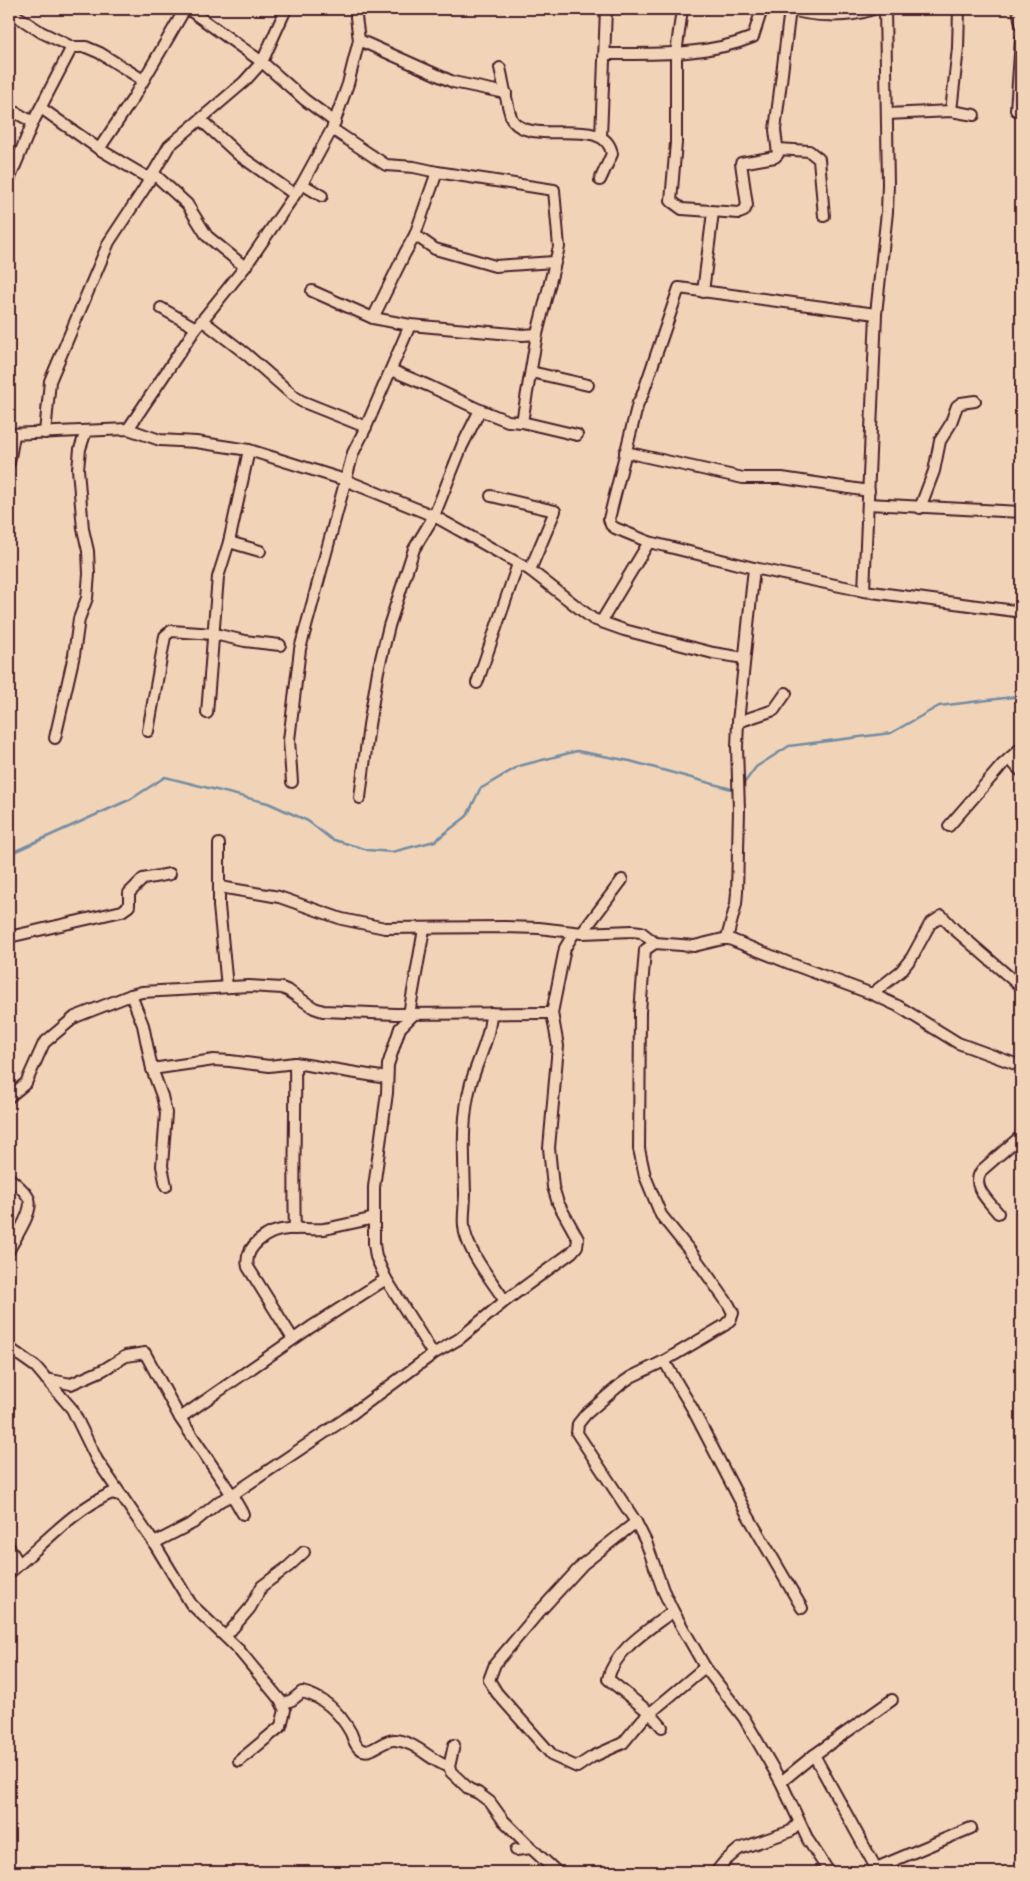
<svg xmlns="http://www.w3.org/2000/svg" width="1030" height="1881" font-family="'Balsamiq Sans',sans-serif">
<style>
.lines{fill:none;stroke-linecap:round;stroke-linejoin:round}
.stream{stroke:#738ca2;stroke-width:2.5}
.minor-casing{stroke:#4a1f2b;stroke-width:14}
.minor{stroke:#f1d4b7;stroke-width:10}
</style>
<rect width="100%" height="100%" fill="#f1d4b7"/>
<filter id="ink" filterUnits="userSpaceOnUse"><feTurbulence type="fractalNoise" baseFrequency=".02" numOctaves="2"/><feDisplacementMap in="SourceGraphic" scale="10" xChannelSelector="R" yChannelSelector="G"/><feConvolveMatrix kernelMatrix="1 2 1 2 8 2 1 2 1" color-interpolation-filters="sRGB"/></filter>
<g filter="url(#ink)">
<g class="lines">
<g class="stream">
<polyline points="742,786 756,767 789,746 891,733 939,706 1021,696"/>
<polyline points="9,854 131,799 165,777 268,803 308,821 331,839 368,850 392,852 435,841 467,816 480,789 519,766 577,751 630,761 735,790"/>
</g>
<g class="minor-casing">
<g id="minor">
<polyline points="188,9 262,62 305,100 335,122"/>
<polyline points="682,9 676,54 676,143 671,201 682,209 739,213 744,211 747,205 741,163 775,157 778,154 775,130 790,9"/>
<path d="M789 9C812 17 850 18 873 9"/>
<polyline points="1018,9 1021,24"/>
<polyline points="9,11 41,32 72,47 86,47 100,53 143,80"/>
<polyline points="359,40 453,82 506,93"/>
<path d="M605 54C654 54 707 56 753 37L762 9"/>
<path d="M500 68C503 79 508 114 513 121 533 147 606 114 612 154L600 180"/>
<polyline points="41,108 99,149 150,179"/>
<polyline points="9,109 33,122"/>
<polyline points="1016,110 1021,40"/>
<polyline points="951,111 958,48 959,9"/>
<polyline points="887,114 951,111 974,115"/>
<polyline points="201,120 239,155 294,194"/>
<polyline points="332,129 386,165 414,167 437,172 554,190 559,247 537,334 522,422 508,421 480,410 462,446 434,516 530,570 593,619 624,630 713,653 744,658"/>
<polyline points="601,137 606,9"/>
<polyline points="99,149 132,100 185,9"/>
<polyline points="778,149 809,151 819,159 824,216"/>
<polyline points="153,173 187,204 207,236 245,267"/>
<polyline points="9,180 33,122 72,47"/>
<polyline points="302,184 322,196"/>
<polyline points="415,235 435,249 495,266 554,262"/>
<polyline points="312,291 373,318 410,325 523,335 537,334"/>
<polyline points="703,292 713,212"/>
<polyline points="161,308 196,328"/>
<polyline points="876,314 679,288 642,396 638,403 609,519 611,525 615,528 649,542 754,568 864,591 1015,611 1021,614"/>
<polyline points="373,318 405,253 415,235 437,172"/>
<polyline points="203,321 246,354 295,397 301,401 366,427"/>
<polyline points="391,370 429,386 480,410"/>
<polyline points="531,372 588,385"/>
<polyline points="522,422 577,435"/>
<polyline points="128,429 196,328 245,267 302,184 332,129 348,84 359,40 356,17 358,9"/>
<polyline points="45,433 50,381 109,242 144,189 169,146 244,82 262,62 286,9"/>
<polyline points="9,434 128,429 160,440 196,442 249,450 345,480 434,516 414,549 389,626 378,671 369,725 360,798"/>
<polyline points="625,452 743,478 782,478 869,491"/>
<polyline points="9,463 14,435"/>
<polyline points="491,496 555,511 530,570"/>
<polyline points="868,504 1021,512"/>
<polyline points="920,508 934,471 940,441 950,425 957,406 961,403 975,401"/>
<polyline points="229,542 260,551"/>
<polyline points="864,591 876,314 887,212 888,184 885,9"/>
<polyline points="601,622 649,542"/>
<polyline points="477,683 518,564"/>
<polyline points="207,713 218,577 229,542 249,450"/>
<polyline points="738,722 774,710 786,693"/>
<polyline points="148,731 165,636 171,631 214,634 245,641 280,645"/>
<polyline points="55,738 74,655 79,619 87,598 89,574 88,551 83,529 78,469 80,449 86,431"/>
<polyline points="1009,759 1021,771"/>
<polyline points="292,782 289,740 300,649 353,453 366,427 410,325"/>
<polyline points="949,826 1002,765 1021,748"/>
<polyline points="219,844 219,906 227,987"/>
<polyline points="220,887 279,897 342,919 385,928 504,927 539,928 582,933 632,931 641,932 655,943"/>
<polyline points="582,933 622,880"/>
<polyline points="9,937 122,911 129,906 129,893 143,879 170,874"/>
<polyline points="727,938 736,904 737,892 739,810 737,747 738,722 754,568"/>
<polyline points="872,994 901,971 912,957 930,924 942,916 954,929 1021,987"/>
<polyline points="131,995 143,1025 152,1069 162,1096 166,1113 162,1166 166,1186"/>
<path d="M491 1013C490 1038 478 1059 471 1083 461 1120 464 1156 465 1193 465 1209 461 1224 467 1239 475 1261 492 1281 505 1301"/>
<polyline points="409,1014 424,929"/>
<polyline points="414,1014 400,1028 388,1065 387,1093 374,1187 374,1244 376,1257 386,1279 433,1354"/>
<polyline points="152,1069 214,1060 230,1061 269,1066 295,1063 387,1078"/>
<polyline points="9,1097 26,1083 44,1043 51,1037 75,1017 131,995 142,992 249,986 282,988 289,991 314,1008 323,1011 395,1014 552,1013"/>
<path d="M9 1178C16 1184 25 1190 29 1199 34 1211 15 1238 9 1250"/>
<path d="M998 1213C988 1200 970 1186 982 1170L1021 1136"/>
<path d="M295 1229C293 1173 296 1118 295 1063"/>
<path d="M293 1339 248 1267C243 1246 269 1230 288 1229 300 1228 312 1230 324 1229 340 1226 357 1222 374 1218"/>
<polyline points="9,1348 36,1367 72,1409 97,1460 154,1543 191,1604 238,1649 280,1700 285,1710 281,1726 239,1761"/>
<polyline points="664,1361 692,1408 747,1514 802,1608"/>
<polyline points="46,1379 71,1384 103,1370 126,1356 145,1353 180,1418"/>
<polyline points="243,1514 232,1495 180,1418 311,1327 386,1279"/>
<polyline points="636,1522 583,1564 539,1612 495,1664 489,1680 497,1693 553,1756 577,1767 592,1757 623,1743 643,1719 705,1667"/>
<polyline points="154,1543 193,1523 220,1501 232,1495 345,1419 433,1354 459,1339 505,1301 572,1252 577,1246 578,1239 558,1203 553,1187 549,1148 558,1046 552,1013 565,948 574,933"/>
<polyline points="9,1547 19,1564"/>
<path d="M9 1573C42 1546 72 1510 112 1493L122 1496"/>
<polyline points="226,1636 250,1608 262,1586 289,1566 304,1552"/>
<path d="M282 1704 292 1700 302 1692C324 1697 340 1713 351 1733 353 1738 355 1746 360 1749 372 1756 382 1739 395 1740 417 1742 429 1760 449 1767"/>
<path d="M662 1727 650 1713 608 1679C615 1649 650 1629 673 1611"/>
<polyline points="454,1745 449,1767 451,1772 469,1789 478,1793 490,1802 503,1820 531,1848"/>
<polyline points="814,1755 892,1700"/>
<polyline points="781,1782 814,1755 876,1868 971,1828"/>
<polyline points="516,1850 531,1848 557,1872"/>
<polyline points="716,1872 725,1861 739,1849 791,1831 799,1823"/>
<polyline points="829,1872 808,1840 781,1782 744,1718 705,1667 673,1611 663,1590 646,1542 636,1522 577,1433 578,1424 586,1414 621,1384 631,1377 664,1361 725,1325 731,1319 733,1313 729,1305 694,1256 661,1215 645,1176 639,1149 640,1012 645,950 655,943 694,946 727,938 789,963 872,994 898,1006 958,1043 1021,1066"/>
</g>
</g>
<use href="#minor" class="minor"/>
</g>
</g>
<rect width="1030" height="1881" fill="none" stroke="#f1d4b7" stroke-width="30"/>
<rect x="15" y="15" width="1000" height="1851" fill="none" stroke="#4a1f2b" stroke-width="2" filter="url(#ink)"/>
</svg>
